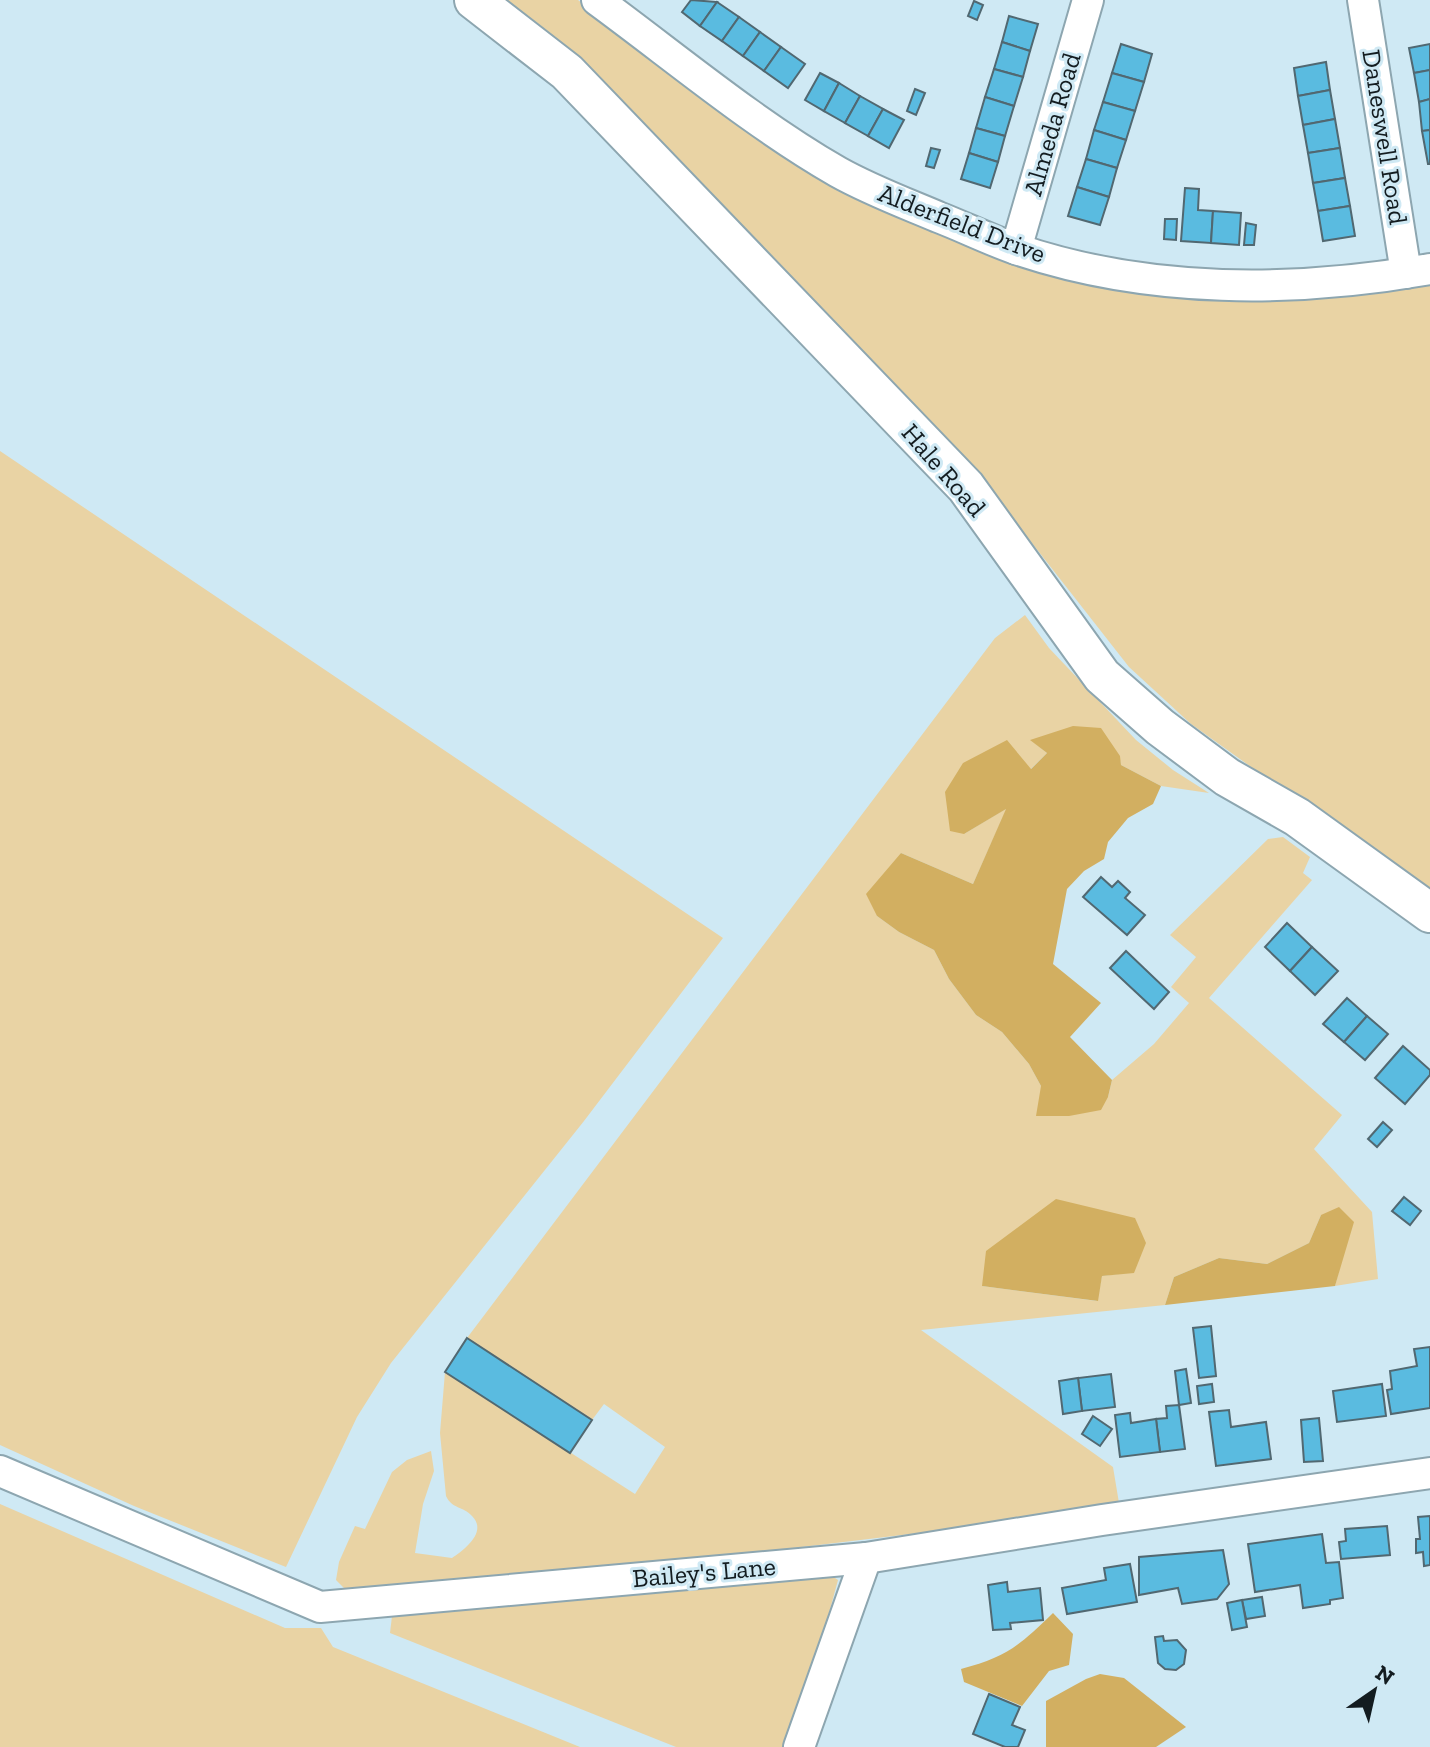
<svg xmlns="http://www.w3.org/2000/svg" width="1430" height="1747" font-family="'Zilla Slab',serif">
<style>
.green{fill:#e9d3a4;fill-rule:evenodd}
.forest{fill:#d2af61}
.building{fill:#5abbe0;stroke:#516871;stroke-width:2}
.lines{fill:none;stroke-linecap:round;stroke-linejoin:round}
.minor-casing{stroke:#8da6b0;stroke-width:34}
.tertiary-casing{stroke:#8da6b0;stroke-width:42}
.minor{stroke:#fff;stroke-width:30}
.tertiary{stroke:#fff;stroke-width:38}
.labels{text-anchor:middle;dominant-baseline:central;stroke-width:6;stroke-linejoin:round;paint-order:stroke}
.street-label{font-size:26px;fill:#131c20;stroke:#cfe9f4}
</style>
<rect width="100%" height="100%" fill="#cfe9f4"/>
<g class="green">
<polygon points="501,0 578,0 720,110 1066,276 1430,280 1430,895 1191,724 1129,667 981,478"/>
<polygon points="0,451 723,938 584,1121 391,1363 357,1417 286,1567 134,1506 0,1445"/>
<path d="M1025 615 1049 648 1136 740 1173 770 1209 793 1161 786 1121 765 1119 756 1031 740 1047 753 964 834 1007 808 973 884 901 853 877 916 899 932 934 950 949 979 976 1015 1002 1032 1029 1064 1041 1086 1108 1097 1112 1080 1154 1044 1189 1003 1171 987 1196 957 1170 935 1268 839 1283 837 1310 857 1303 873 1312 880 1209 998 1342 1115 1314 1149 1372 1212 1378 1279 1335 1286 1339 1271 1321 1215 1309 1243 1267 1264 1219 1258 1174 1277 1165 1305 921 1330 1113 1467 1120 1509 600 1571 357 1592 345 1589 336 1580 339 1562 355 1526 365 1529 392 1472 407 1460 431 1451 434 1471 423 1504 415 1553 452 1558C464 1550 488 1532 472 1516 463 1506 452 1509 446 1496L440 1433 445 1372 635 1494 665 1447 604 1404 592 1420 467 1338 995 638ZM1134 1272 1102 1276 1097 1301 982 1286Z"/>
<polygon points="0,1504 285,1628 321,1628 333,1647 580,1747 0,1747"/>
<polygon points="829,1574 838,1580 822,1639 784,1747 676,1747 390,1633 392,1616"/>
</g>
<g class="forest">
<polygon points="1073,726 1101,728 1120,756 1121,765 1161,786 1153,804 1128,818 1108,842 1104,859 1084,871 1067,889 1053,964 1101,1003 1070,1037 1112,1080 1108,1097 1101,1110 1069,1116 1036,1116 1041,1086 1029,1064 1002,1032 976,1015 949,979 934,950 899,932 877,916 866,894 901,853 973,884 1006,809 964,834 950,831 945,792 963,763 1007,740 1031,769 1047,753 1030,740"/>
<polygon points="1056,1199 1135,1218 1146,1243 1134,1273 1102,1276 1098,1301 982,1286 986,1251"/>
<polygon points="1339,1207 1354,1222 1335,1286 1165,1305 1174,1277 1219,1258 1267,1264 1309,1243 1321,1215"/>
<path d="M1053 1613 1073 1634 1069 1665 1049 1671 1022 1706 964 1682 961 1669C1007 1657 1020 1645 1053 1613Z"/>
<polygon points="1100,1674 1124,1678 1186,1727 1156,1747 1046,1747 1046,1701 1086,1679"/>
</g>
<g class="building">
<polygon points="691,0 717,2 700,26 682,12"/>
<polygon points="974,1 983,5 977,20 968,16"/>
<polygon points="717,2 739,17 722,41 700,26"/>
<polygon points="1009,16 1038,24 1030,51 1002,42"/>
<polygon points="739,17 760,32 743,56 722,41"/>
<polygon points="760,32 781,47 764,71 743,56"/>
<polygon points="1002,42 1030,51 1023,77 994,69"/>
<polygon points="1121,44 1152,54 1144,82 1112,73"/>
<polygon points="1430,44 1430,70 1414,73 1409,48"/>
<polygon points="781,47 805,64 788,88 764,71"/>
<polygon points="1326,62 1330,90 1298,96 1294,68"/>
<polygon points="994,69 1023,77 1014,106 985,97"/>
<polygon points="1430,70 1430,99 1419,102 1414,73"/>
<polygon points="820,73 839,83 824,111 805,100"/>
<polygon points="1112,73 1144,82 1135,111 1103,102"/>
<polygon points="839,83 860,96 845,123 824,111"/>
<polygon points="915,89 925,93 916,115 907,111"/>
<polygon points="1330,90 1335,119 1303,125 1298,96"/>
<polygon points="860,96 883,109 868,136 845,123"/>
<polygon points="985,97 1014,106 1005,136 976,128"/>
<polygon points="1430,99 1430,130 1422,131 1419,102"/>
<polygon points="1103,102 1135,111 1126,140 1094,130"/>
<polygon points="883,109 904,120 889,148 868,136"/>
<polygon points="1335,119 1340,148 1308,153 1303,125"/>
<polygon points="976,128 1005,136 998,162 969,153"/>
<polygon points="1094,130 1126,140 1117,168 1086,159"/>
<polygon points="1430,130 1430,164 1428,164 1422,131"/>
<polygon points="931,148 940,150 934,168 926,166"/>
<polygon points="1340,148 1345,178 1313,183 1308,153"/>
<polygon points="969,153 998,162 990,188 961,179"/>
<polygon points="1086,159 1117,168 1109,197 1077,187"/>
<polygon points="1345,178 1350,206 1318,211 1313,183"/>
<polygon points="1077,187 1109,197 1100,225 1068,216"/>
<polygon points="1185,188 1199,189 1198,210 1213,211 1211,243 1181,241"/>
<polygon points="1350,206 1355,236 1323,241 1318,211"/>
<polygon points="1213,211 1241,213 1239,245 1211,243"/>
<polygon points="1165,219 1177,219 1176,240 1164,239"/>
<polygon points="1246,223 1256,225 1254,245 1244,245"/>
<polygon points="1101,877 1112,887 1118,881 1130,892 1125,898 1145,915 1127,935 1083,897"/>
<polygon points="1287,923 1312,947 1290,971 1265,947"/>
<polygon points="1312,947 1338,971 1315,995 1290,971"/>
<polygon points="1126,951 1169,992 1154,1009 1110,968"/>
<polygon points="1347,998 1367,1016 1344,1042 1323,1024"/>
<polygon points="1367,1016 1388,1034 1365,1060 1344,1042"/>
<polygon points="1403,1046 1430,1070 1430,1075 1405,1104 1375,1078"/>
<polygon points="1383,1122 1392,1130 1377,1147 1368,1139"/>
<polygon points="1404,1197 1421,1211 1410,1225 1392,1211"/>
<polygon points="1211,1326 1216,1376 1199,1378 1193,1328"/>
<polygon points="467,1338 592,1420 570,1453 445,1372"/>
<polygon points="1430,1347 1430,1408 1391,1414 1387,1390 1392,1389 1390,1371 1417,1366 1414,1349"/>
<polygon points="1186,1369 1191,1403 1179,1405 1175,1371"/>
<polygon points="1111,1374 1115,1407 1082,1411 1078,1378"/>
<polygon points="1078,1378 1082,1411 1063,1414 1059,1381"/>
<polygon points="1212,1384 1214,1402 1199,1404 1197,1386"/>
<polygon points="1382,1384 1386,1416 1337,1422 1333,1391"/>
<polygon points="1179,1405 1185,1449 1160,1452 1156,1419 1167,1418 1166,1406"/>
<polygon points="1229,1410 1231,1427 1266,1422 1271,1459 1216,1466 1209,1412"/>
<polygon points="1130,1413 1131,1423 1156,1419 1160,1452 1120,1457 1115,1415"/>
<polygon points="1093,1416 1112,1429 1100,1446 1082,1434"/>
<polygon points="1319,1418 1323,1461 1304,1462 1301,1420"/>
<polygon points="1430,1516 1430,1565 1424,1566 1423,1552 1416,1553 1416,1539 1420,1539 1418,1517"/>
<polygon points="1387,1526 1390,1555 1341,1559 1339,1542 1346,1541 1345,1529"/>
<polygon points="1322,1534 1326,1563 1339,1562 1343,1598 1330,1600 1330,1604 1303,1608 1300,1585 1255,1592 1248,1544"/>
<polygon points="1223,1550 1229,1584 1217,1599 1182,1604 1178,1588 1139,1595 1139,1557"/>
<polygon points="1130,1564 1137,1602 1067,1614 1062,1588 1106,1580 1104,1568"/>
<polygon points="1007,1582 1008,1592 1040,1588 1043,1620 1010,1623 1011,1629 993,1630 988,1585"/>
<polygon points="1262,1597 1265,1616 1246,1619 1242,1600"/>
<polygon points="1242,1600 1247,1627 1232,1630 1227,1603"/>
<polygon points="1163,1636 1164,1641 1177,1640 1186,1650 1184,1664 1176,1670 1165,1669 1158,1663 1155,1637"/>
<polygon points="989,1694 1020,1707 1012,1725 1025,1730 1018,1747 1005,1747 973,1734"/>
</g>
<g class="lines">
<g class="minor-casing">
<g id="minor">
<path d="M597 0C676 58 753 123 838 172 870 190 905 203 938 217 964 227 990 240 1016 249 1148 294 1295 293 1430 269"/>
<polyline points="1363,0 1406,273"/>
<polyline points="1016,249 1088,0"/>
<polyline points="0,1471 320,1607 866,1558 1102,1520 1430,1473"/>
<polyline points="799,1747 866,1558"/>
</g>
</g>
<g class="tertiary-casing">
<polyline id="tertiary" points="474,0 567,72 966,487 1102,676 1160,727 1227,777 1297,817 1430,913"/>
</g>
<use href="#minor" class="minor"/>
<use href="#tertiary" class="tertiary"/>
</g>
<g class="labels">
<g class="street-label">
<text transform="translate(1052 124) rotate(-74)">Almeda Road</text>
<text transform="translate(1385 137) rotate(81)">Daneswell Road</text>
<text transform="translate(962 223) rotate(21)">Alderfield Drive</text>
<text transform="translate(944 470) rotate(49)">Hale Road</text>
<text transform="translate(704 1572) rotate(-5)">Bailey's Lane</text>
</g>
</g>
<g transform="translate(1374 1691) rotate(34)" stroke="#cfe9f4" stroke-width="6" paint-order="stroke">
<path d="M0-6L14 30L0 20L-14 30Z" fill="#131c20"/>
<text y="-12" font-size="22" font-weight="bold" text-anchor="middle" fill="#131c20">N</text>
</g>
</svg>
